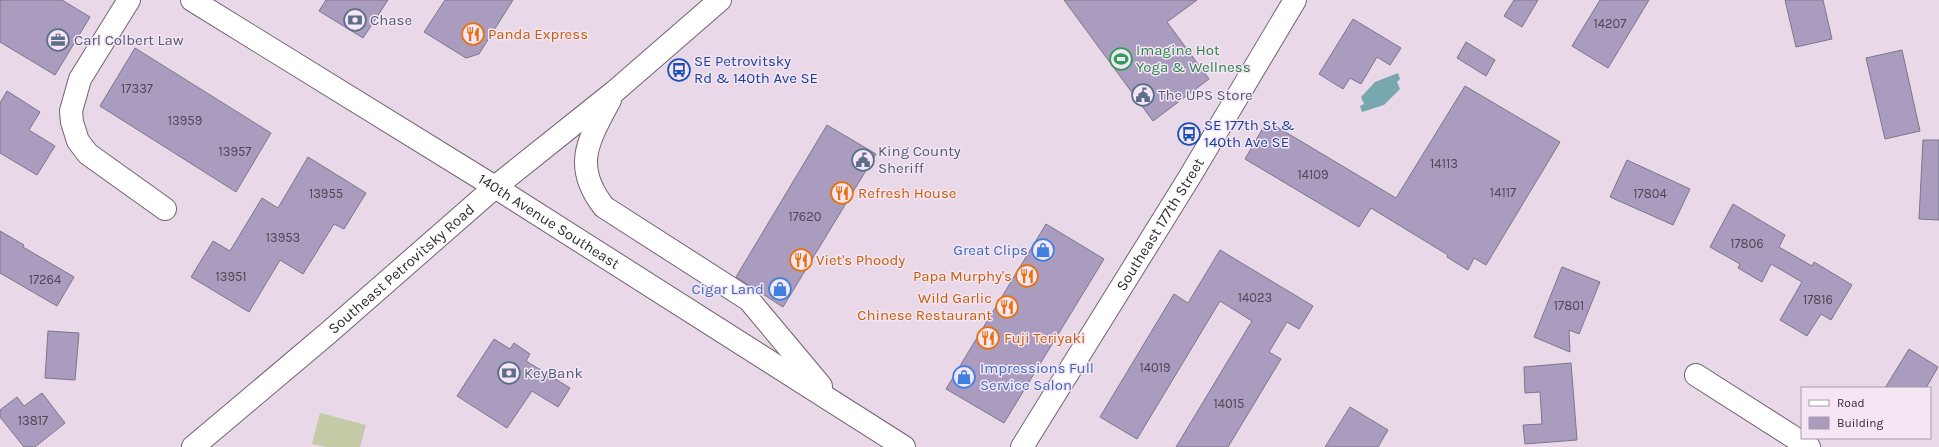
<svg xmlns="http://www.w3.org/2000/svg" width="1939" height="447" font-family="Karla,sans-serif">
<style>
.green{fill:#c4caa5}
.water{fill:#78a7af}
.building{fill:#a99cbf;stroke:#7c7688}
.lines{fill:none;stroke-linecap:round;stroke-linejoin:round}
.street-casing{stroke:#716371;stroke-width:24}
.secondary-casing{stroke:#716371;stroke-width:24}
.street{stroke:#fff;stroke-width:22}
.secondary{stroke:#fff;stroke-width:22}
.labels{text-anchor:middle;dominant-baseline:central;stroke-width:3;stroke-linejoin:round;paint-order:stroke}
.number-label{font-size:13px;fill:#504754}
.service-label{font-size:15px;fill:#4e5e75;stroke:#f6e5f5;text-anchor:start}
.food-label{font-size:15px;fill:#c56008;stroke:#f6e5f5;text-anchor:start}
.leisure-label{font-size:15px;fill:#27864d;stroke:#f6e5f5;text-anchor:start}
.transit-label{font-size:15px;fill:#164399;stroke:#f6e5f5;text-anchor:start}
.street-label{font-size:15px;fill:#322b31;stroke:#f6e5f5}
.shop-label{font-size:15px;fill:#366cbe;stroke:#f6e5f5;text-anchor:end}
</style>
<rect width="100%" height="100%" fill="#e9d8e8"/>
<polygon class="green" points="320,413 366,425 360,447 326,447 312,444"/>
<polygon class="water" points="1398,73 1400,79 1397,82 1400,89 1384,105 1362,112 1360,106 1364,104 1361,97 1375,82"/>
<g class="building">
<polygon points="0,0 62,0 90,17 55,75 0,42"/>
<polygon points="326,0 388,0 363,38 319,11"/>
<polygon points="445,0 513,0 479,54 466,58 424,32"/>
<polygon points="1064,0 1197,0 1167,22 1209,79 1153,121"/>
<polygon points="1514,0 1538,0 1522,27 1504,16"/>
<polygon points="1600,0 1649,0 1608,68 1572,46"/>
<polygon points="1785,0 1823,0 1832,39 1796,47"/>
<polygon points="1353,19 1401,48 1390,65 1377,57 1361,84 1350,78 1343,89 1319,74"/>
<polygon points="1466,42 1495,60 1486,76 1457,58"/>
<polygon points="135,48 271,133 236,192 100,106"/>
<polygon points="1902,50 1920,131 1885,139 1866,58"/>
<polygon points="1465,86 1560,142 1486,265 1474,258 1468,270 1447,257 1448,255 1371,208 1359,227 1245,159 1267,121 1396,198"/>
<polygon points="7,91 40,112 29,130 55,146 37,175 0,153 0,103"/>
<polygon points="827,125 876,154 783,307 736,277"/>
<polygon points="1923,140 1939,140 1939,220 1919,219"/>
<polygon points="308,157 366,193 344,229 334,224 303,274 280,260 249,312 191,277 213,241 230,251 262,198 278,208"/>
<polygon points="1627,160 1690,189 1673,225 1610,197"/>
<polygon points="1733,204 1785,235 1779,247 1812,266 1814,262 1852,285 1831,320 1821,314 1807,336 1780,320 1802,282 1771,264 1762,282 1738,268 1740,264 1710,247"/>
<polygon points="1046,224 1104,259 1004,423 946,389"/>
<polygon points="0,231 24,245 23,247 74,277 57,306 0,273"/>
<polygon points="1220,250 1313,306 1299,329 1287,322 1269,352 1281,359 1228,447 1176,447 1252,321 1220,301 1137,439 1100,417 1174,294 1188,303"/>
<polygon points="1562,267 1600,282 1579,334 1569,330 1570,352 1534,337"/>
<polygon points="48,331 79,333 75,380 45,378"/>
<polygon points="494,339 510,349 514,343 530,354 526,361 570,388 558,407 532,391 507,428 457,396"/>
<polygon points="1909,349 1938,367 1926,388 1885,388"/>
<polygon points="1571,363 1577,440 1525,444 1523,425 1542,424 1540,392 1525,393 1524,367"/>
<polygon points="42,393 65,423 35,447 24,447 0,417 0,410 17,397 24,406"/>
<polygon points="1350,407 1388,430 1378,447 1325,447"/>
</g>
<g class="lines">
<g class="street-casing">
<g id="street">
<polyline points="129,0 80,79 71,111 72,122 78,141 88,154 165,209"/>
<polyline points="1696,375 1809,447"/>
<path id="s1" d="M1022 447 1189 178 1295 0"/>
</g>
</g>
<g class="secondary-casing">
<g id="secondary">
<path id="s2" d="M192 0 495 187 904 447"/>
<path d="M610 100C588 141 572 166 604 207L749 300 821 386"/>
<path id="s3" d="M193 447 327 334 495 187 614 92 720 0"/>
</g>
</g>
<use href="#street" class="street"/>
<use href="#secondary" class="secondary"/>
</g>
<defs>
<g id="bank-ring" transform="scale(1.15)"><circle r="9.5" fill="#f6e5f5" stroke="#5c6f8a" stroke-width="1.5"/><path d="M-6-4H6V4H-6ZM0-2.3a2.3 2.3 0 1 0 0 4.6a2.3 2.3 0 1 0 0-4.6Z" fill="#5c6f8a"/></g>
<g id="restaurant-ring" transform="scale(1.15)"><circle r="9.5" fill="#f6e5f5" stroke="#e8710a" stroke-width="1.5"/><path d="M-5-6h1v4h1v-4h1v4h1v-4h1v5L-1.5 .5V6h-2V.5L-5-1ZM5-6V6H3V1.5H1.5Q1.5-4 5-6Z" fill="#e8710a"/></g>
<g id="office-ring" transform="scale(1.15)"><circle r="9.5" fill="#f6e5f5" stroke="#5c6f8a" stroke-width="1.5"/><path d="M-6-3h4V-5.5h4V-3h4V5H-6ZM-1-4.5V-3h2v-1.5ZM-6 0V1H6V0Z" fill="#5c6f8a"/></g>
<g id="stadium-ring" transform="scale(1.15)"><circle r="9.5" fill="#f6e5f5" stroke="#2e9e5b" stroke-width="1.5"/><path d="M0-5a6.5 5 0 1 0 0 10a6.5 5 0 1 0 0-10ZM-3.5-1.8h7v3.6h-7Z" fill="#2e9e5b"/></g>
<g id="bus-ring" transform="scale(1.15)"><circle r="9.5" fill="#f6e5f5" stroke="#1a4fb4" stroke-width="1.5"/><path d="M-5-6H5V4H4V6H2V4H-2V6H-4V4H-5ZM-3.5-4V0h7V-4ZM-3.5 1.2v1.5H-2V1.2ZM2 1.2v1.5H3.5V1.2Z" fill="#1a4fb4"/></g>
<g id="civic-ring" transform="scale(1.15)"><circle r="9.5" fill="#f6e5f5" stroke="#5c6f8a" stroke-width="1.5"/><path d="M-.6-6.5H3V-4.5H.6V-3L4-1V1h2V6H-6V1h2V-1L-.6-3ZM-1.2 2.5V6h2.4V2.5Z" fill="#5c6f8a"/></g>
<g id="shop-ring" transform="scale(1.15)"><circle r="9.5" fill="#f6e5f5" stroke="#3f7fe0" stroke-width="1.5"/><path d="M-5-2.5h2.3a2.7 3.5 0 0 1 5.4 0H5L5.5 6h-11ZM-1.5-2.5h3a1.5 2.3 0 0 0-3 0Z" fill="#3f7fe0"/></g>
</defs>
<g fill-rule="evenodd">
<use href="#bank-ring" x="355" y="20"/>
<use href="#restaurant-ring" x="473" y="34"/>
<use href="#office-ring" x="58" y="40"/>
<use href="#stadium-ring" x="1121" y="59"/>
<use href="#bus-ring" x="679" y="70"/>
<use href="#civic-ring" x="1143" y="95"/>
<use href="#bus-ring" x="1189" y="134"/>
<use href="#civic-ring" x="863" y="160"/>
<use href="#restaurant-ring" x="842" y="193"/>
<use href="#shop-ring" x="1043" y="250"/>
<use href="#restaurant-ring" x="801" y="260"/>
<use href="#restaurant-ring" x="1027" y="276"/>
<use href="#shop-ring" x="780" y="289"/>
<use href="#restaurant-ring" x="1007" y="307"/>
<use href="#restaurant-ring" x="988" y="338"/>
<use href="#bank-ring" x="509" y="373"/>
<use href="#shop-ring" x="964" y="377"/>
</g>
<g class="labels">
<g class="number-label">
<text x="1610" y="23">14207</text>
<text x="137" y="88">17337</text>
<text x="185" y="120">13959</text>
<text x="235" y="151">13957</text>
<text x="1444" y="163">14113</text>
<text x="1313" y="174">14109</text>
<text x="1503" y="192">14117</text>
<text x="326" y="193">13955</text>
<text x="1650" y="193">17804</text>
<text x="805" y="216">17620</text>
<text x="283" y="237">13953</text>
<text x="1747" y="243">17806</text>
<text x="231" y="276">13951</text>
<text x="45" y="279">17264</text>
<text x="1255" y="297">14023</text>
<text x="1818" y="299">17816</text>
<text x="1569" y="305">17801</text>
<text x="1155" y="367">14019</text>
<text x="1229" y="403">14015</text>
<text x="33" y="420">13817</text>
</g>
<g class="service-label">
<text x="370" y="20">Chase</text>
<text x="74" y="40">Carl Colbert Law</text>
<text x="1158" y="95">The UPS Store</text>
<text x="878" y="151">King County<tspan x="878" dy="17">Sheriff</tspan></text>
<text x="524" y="373">KeyBank</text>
</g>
<g class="food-label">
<text x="488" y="34">Panda Express</text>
<text x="858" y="193">Refresh House</text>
<text x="816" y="260">Viet's Phoody</text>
<text x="1012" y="276" text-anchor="end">Papa Murphy's</text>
<text x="992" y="298" text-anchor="end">Wild Garlic<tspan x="992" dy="17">Chinese Restaurant</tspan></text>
<text x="1004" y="338">Fuji Teriyaki</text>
</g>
<g class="leisure-label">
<text x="1136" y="50">Imagine Hot<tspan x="1136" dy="17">Yoga &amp; Wellness</tspan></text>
</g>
<g class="transit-label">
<text x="694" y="61">SE Petrovitsky<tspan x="694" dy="17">Rd &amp; 140th Ave SE</tspan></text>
<text x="1204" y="125">SE 177th St &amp;<tspan x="1204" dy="17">140th Ave SE</tspan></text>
</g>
<g class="street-label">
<text stroke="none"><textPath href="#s2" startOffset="420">140th Avenue Southeast</textPath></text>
<text stroke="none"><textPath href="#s1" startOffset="262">Southeast 177th Street</textPath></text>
<text stroke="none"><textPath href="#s3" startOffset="274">Southeast Petrovitsky Road</textPath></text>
</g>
<g class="shop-label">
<text x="1028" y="250">Great Clips</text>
<text x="764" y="289">Cigar Land</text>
<text x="980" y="368" text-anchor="start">Impressions Full<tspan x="980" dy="17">Service Salon</tspan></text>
</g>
</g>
<rect x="1801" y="387" width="130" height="52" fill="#f6e5f5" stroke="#a89ba7"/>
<rect x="1809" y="400" width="20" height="6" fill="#ffffff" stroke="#a89ba7"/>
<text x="1837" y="407" font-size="12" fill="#322b31">Road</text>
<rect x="1809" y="417" width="20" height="12" fill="#a99cbf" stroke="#a89ba7"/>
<text x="1837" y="427" font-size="12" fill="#322b31">Building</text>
</svg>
